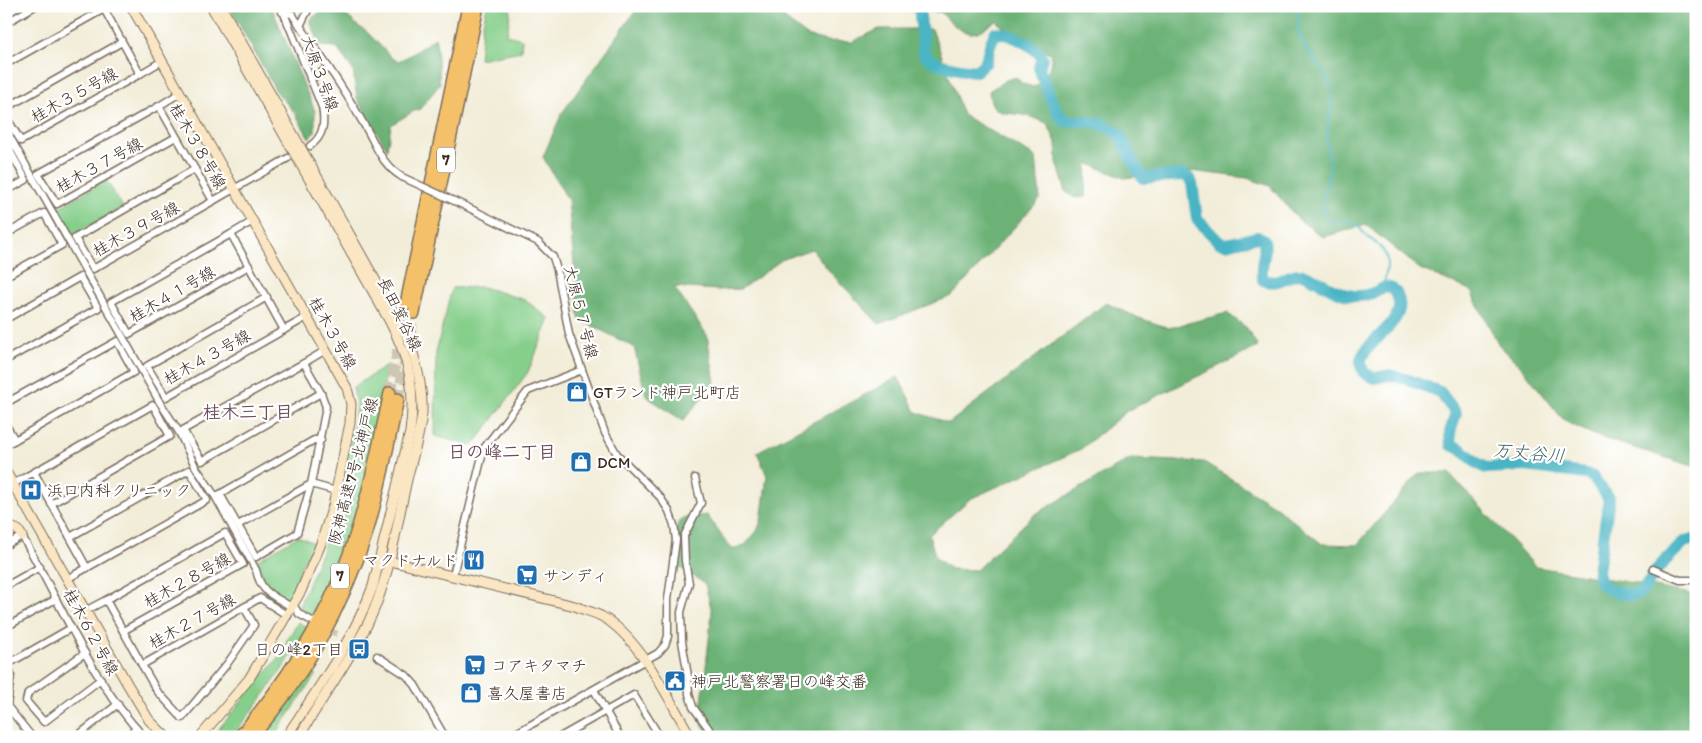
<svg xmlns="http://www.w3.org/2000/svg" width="1702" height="743" font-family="Itim,'Klee One',sans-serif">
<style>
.green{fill:#86cf8b;stroke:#607c54}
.forest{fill:#6cb277;stroke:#546e4a}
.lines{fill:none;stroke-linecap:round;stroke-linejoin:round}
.stream{stroke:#48b4c4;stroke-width:2}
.river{stroke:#48b4c4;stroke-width:12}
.street-tunnel{stroke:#cdc6b3;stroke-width:6;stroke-dasharray:6 3;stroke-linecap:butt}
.highway-tunnel{stroke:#cdc6b3;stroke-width:11;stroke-dasharray:11 5.5;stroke-linecap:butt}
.street-casing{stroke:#7b6e5f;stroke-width:9}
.secondary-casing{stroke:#7b6e5f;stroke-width:11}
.highway-casing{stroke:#7b6e5f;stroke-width:14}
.street{stroke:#fff;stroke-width:6}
.secondary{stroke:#fbe6c3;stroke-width:9}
.highway{stroke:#f4c16a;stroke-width:11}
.street-bridge-casing{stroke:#7b6e5f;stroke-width:9;stroke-linecap:butt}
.street-bridge{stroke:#fff;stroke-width:6}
.labels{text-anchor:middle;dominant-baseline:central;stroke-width:4.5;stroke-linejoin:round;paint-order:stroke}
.shield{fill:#fff;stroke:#766a62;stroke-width:1}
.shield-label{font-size:15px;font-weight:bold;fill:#3b2a1e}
.street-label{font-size:16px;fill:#3b2a1e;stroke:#fff}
.poi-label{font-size:16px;fill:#3b2a1e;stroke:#fff;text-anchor:start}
.neighbourhood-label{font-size:18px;font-weight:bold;fill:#6f4d58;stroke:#fff}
.water-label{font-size:18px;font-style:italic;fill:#406160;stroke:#fff}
</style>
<rect width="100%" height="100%" fill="#fff"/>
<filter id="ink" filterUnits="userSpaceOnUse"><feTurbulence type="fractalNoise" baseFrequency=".02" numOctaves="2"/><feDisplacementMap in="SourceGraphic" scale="10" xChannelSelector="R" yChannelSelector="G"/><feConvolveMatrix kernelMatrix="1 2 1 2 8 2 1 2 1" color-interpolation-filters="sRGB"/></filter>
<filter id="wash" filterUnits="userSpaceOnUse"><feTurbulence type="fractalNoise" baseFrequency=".0096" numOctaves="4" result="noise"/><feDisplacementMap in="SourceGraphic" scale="20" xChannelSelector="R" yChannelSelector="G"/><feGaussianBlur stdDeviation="1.12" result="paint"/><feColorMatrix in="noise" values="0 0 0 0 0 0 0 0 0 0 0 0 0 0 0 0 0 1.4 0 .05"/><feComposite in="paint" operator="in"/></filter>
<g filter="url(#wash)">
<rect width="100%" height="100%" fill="#f2edd8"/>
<g class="green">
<polygon points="487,6 511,6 507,35 522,39 521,51 479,59 482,28"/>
<polygon points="106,180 123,207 72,235 55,210"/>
<polygon points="483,287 525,300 550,319 528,372 473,446 435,436 436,352 452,288"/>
<polygon points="388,365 361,496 344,554 315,619 299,611 298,608 323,549 354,427 356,404 353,387"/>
<path d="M298 536 314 543C312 551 306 556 302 564 297 577 294 590 289 602 273 594 266 591 259 574L261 568 256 561Z"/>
<path d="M298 622 308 628C286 666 260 702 231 737H212L238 706 259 677 268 671 284 651 287 640Z"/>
<polygon points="312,671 316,674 274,737 261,737 291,701"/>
</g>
<g class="forest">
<polygon points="229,6 271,6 315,111 315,132 309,138 295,113 276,91"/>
<polygon points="639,6 779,6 786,20 807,36 827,41 852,42 879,29 932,29 963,115 1036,157 1040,199 952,296 879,324 830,272 812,249 783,259 741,289 717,290 674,287 707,335 715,382 683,421 646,396 634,347 579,319 568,200 543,157 562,113"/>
<path d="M924 6H1696V467L1599 437 1570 424 1561 417 1522 368 1499 345 1470 290 1420 269 1366 225 1323 237 1298 219 1270 186 1247 178 1191 171 1124 178 1087 163 1086 197 1075 198 1066 192 1057 162 1056 142 1047 123C1041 121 1034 118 1028 116 1008 111 991 119 989 91L1006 80 1016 77 1023 84 1034 87 1042 81 1052 63 1050 53 1011 34 996 21C990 24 984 30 978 32 963 37 950 22 941 12H930Z"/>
<polygon points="325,10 330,12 346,15 358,26 367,32 393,59 398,61 409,56 435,38 437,48 440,84 419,110 414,111 391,125 387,149 357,99 353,70 336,47 321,46 311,24 311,19 320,12"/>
<polygon points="1106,303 1139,318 1169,328 1227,313 1247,328 1258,347 1127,411 1081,449 970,499 929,535 936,558 951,569 976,570 1034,515 1130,459 1204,462 1275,506 1322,544 1357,545 1419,473 1449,473 1536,567 1633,583 1696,595 1696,737 710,737 700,720 712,612 705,584 678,566 673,533 682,518 707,515 731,549 745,545 757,531 761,521 767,476 757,452 898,377 916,412 949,423"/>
</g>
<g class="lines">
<path class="stream" d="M1296 6C1300 17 1296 29 1301 40 1307 53 1328 75 1330 85 1334 101 1327 122 1327 138 1326 147 1330 156 1330 165 1330 184 1312 207 1331 223 1338 223 1345 221 1351 222 1359 224 1361 231 1366 235 1375 244 1387 248 1387 263 1388 271 1383 279 1385 287"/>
<path class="river" d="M919 6 924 54C934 66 961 70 976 71L986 62 990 45 995 33C1009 32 1036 46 1042 58L1039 68 1051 99 1061 118 1065 121H1084L1098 123 1110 128 1120 135 1136 168 1143 178 1183 175 1188 177 1192 183 1197 219 1219 242 1226 244 1257 237 1263 239C1269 252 1258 264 1263 280 1282 286 1285 274 1300 274 1306 274 1312 279 1318 281 1343 296 1359 303 1385 287 1391 288 1395 289 1397 295 1409 320 1373 336 1363 355 1359 362 1361 366 1364 373L1375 378 1389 375 1409 380 1440 392 1456 413 1450 432 1451 445 1461 449 1477 463 1486 468 1526 466 1586 474 1593 477 1609 499 1598 571 1600 581 1606 588 1623 594 1634 595 1642 591 1660 566 1684 542 1696 539"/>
</g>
</g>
<g filter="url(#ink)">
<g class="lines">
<polyline class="street-tunnel" points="324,627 337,634"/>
<g class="highway-tunnel">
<polyline points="390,393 406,304"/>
<polyline points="398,399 414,313"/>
</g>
<g class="street-casing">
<g id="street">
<path d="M281 6 322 107C325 123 324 136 310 146"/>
<polyline points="103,7 140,74 162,61"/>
<polyline points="282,12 292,14 329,68"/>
<polyline points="6,23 35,6"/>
<polyline points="300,26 310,6"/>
<polyline points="6,64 104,9"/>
<path d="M310 79 329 68C342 87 354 107 366 128 377 147 382 165 402 177"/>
<polyline points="180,93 159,106 213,201 288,158"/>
<polyline points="159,106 38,174 57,204 176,137"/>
<polyline points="6,108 122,42"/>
<polyline points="6,117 21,141 140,74"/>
<path d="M6 130 159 401 179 432 195 466 215 496 256 570C261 592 270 594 288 605"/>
<polyline points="6,150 9,149 26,180 6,191"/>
<polyline points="195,169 75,238 93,269 213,201"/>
<polyline points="465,206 538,242 553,257 557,270 569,334 605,433 617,454 660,497 669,511 674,525 676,540 668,599 668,636 665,645 658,653 509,737"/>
<polyline points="253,221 231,234 284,330"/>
<polyline points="6,234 44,213 62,245 6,276"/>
<polyline points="231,234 111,302 129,334 249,266"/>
<polyline points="267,297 147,366 166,397 307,317"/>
<polyline points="6,319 80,277 98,308 6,360"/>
<polyline points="326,350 304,363 321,393 326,407 311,484 336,491"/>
<polyline points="304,363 183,430 202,461 321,393"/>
<polyline points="6,403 117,341 134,372 6,445"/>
<polyline points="6,425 15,440"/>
<polyline points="34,472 87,568"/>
<polyline points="695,478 701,503 684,536 685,561 689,583 681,612 682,641 688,676 689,694 693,707 715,737"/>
<polyline points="13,484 153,405 170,436 51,504"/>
<polyline points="311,484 297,533 256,557 220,494 314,440 321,440"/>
<polyline points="238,525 311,484"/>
<path d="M6 545 22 536C61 603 90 679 144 737"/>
<polyline points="1653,569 1680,580 1696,580"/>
<polyline points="453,575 484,448 528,391 582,370"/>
<polyline points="67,579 207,500 189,470 70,537"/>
<polyline points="6,586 40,567"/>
<polyline points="106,600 225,533 243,564 123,631"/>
<polyline points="296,609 299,614 312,621"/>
<polyline points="85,611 106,600 142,665 260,598 288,616"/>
<polyline points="6,627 56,599"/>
<polyline points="85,653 28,693 26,701 44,722 101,679"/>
<polyline points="377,656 406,675 415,685 445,737"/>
<polyline points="6,658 11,675 7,706 32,737"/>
<polyline points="8,664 71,628"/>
<polyline points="142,665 157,691 182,718 227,664 254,625 244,607"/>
<polyline points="594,690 620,737"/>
<polyline points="6,734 8,737"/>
<polyline points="76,737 118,704"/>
<polyline points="127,737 136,728"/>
<polyline points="560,737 634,695 660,737"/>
</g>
</g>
<g class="secondary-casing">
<g id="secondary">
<polyline points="131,6 347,388 351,404 350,423 333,506 320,546 301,591 249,679 200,737"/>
<path d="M211 6 389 320C409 358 416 389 410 432L373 586C353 641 318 688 286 737"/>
<path d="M221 6 408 338C417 363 423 387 422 413 420 435 412 458 407 480 396 528 390 578 368 623 348 663 321 699 299 737"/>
<polyline points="6,472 128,685 149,720 166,737"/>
<polyline points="6,525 18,530 22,536"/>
<path d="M386 560 575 606C584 610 593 612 601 616 640 637 669 700 691 737"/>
</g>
</g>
<g class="highway-casing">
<g id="highway">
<polyline points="406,304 468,6"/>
<polyline points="414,313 478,6"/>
<path d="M239 737C291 676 334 607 357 530 371 485 380 438 390 393"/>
<path d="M252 737C304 677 343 607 367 532 380 489 388 444 398 399"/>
</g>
</g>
<use href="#street" class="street"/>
<use href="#secondary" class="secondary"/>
<use href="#highway" class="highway"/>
<g class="street-bridge-casing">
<polyline id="street-bridge" points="402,177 465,206"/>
</g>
<use href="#street-bridge" class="street-bridge"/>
</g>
</g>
<defs>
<g id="shop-square" transform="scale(1.125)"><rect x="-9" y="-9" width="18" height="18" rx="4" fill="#1f6fb2" stroke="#fff"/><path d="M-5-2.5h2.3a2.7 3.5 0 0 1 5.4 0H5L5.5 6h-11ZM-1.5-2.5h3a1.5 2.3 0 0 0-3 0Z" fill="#fff"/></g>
<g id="hospital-square" transform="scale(1.125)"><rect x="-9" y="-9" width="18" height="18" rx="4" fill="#1f6fb2" stroke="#fff"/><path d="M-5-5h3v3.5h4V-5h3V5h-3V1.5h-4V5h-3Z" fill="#fff"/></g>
<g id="restaurant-square" transform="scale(1.125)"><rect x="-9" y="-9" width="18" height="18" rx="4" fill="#1f6fb2" stroke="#fff"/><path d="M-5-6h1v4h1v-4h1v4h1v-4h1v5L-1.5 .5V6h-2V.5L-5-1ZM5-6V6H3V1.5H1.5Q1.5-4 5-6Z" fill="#fff"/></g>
<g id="supermarket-square" transform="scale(1.125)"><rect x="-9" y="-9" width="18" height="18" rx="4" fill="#1f6fb2" stroke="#fff"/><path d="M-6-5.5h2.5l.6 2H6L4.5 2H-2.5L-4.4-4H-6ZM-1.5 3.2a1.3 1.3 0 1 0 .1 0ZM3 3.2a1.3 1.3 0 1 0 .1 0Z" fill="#fff"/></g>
<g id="bus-square" transform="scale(1.125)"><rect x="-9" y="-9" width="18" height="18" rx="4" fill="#1f6fb2" stroke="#fff"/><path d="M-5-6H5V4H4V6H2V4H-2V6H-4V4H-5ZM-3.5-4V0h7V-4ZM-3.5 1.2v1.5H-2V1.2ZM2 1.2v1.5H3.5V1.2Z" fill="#fff"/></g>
<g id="civic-square" transform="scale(1.125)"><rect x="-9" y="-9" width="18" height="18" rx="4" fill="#1f6fb2" stroke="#fff"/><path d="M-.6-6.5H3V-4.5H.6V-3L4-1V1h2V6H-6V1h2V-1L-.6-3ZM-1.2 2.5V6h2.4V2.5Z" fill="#fff"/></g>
</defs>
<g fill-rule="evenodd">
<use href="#shop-square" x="577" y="392"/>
<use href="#shop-square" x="581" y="462"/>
<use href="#hospital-square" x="31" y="490"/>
<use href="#restaurant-square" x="474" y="560"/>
<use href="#supermarket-square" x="527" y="575"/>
<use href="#bus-square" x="359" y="649"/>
<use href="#supermarket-square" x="475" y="665"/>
<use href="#civic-square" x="675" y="681"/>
<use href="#shop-square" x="471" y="693"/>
</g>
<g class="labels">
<g class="shield">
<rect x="437" y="147.5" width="18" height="25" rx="4"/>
<rect x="331" y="563.5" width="18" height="25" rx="4"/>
</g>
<g class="shield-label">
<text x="446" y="160">7</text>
<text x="340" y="576">7</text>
</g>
<g class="street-label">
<text transform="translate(320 73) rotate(70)">大原３号線</text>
<text transform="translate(74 95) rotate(-29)">桂木３５号線</text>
<text transform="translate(198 146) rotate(60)">桂木３８号線</text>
<text transform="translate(99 165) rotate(-29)">桂木３７号線</text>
<text transform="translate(136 229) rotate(-29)">桂木３９号線</text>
<text transform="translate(172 294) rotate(-30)">桂木４１号線</text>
<text transform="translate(581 312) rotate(76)">大原５７号線</text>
<text transform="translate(400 314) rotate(64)">長田箕谷線</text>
<text transform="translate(333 333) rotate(61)">桂木３号線</text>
<text transform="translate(207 357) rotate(-29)">桂木４３号線</text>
<text transform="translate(353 471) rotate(-75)">阪神高速7号北神戸線</text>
<text transform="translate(187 580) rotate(-29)">桂木２８号線</text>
<text transform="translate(192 621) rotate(-29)">桂木２７号線</text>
<text transform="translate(91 632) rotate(61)">桂木６２号線</text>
</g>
<g class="poi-label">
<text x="593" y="392">GTランド神戸北町店</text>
<text x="597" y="462">DCM</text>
<text x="47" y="490">浜口内科クリニック</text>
<text x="458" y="560" text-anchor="end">マクドナルド</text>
<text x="543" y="575">サンディ</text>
<text x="343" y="649" text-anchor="end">日の峰2丁目</text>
<text x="491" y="665">コアキタマチ</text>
<text x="691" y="681">神戸北警察署日の峰交番</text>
<text x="487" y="693">喜久屋書店</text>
</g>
<g class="neighbourhood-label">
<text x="248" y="412">桂木三丁目</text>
<text x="502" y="452">日の峰二丁目</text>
</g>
<g class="water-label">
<text transform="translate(1529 453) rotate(5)">万丈谷川</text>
</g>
</g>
<rect width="1702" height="743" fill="none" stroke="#fff" stroke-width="25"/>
</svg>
